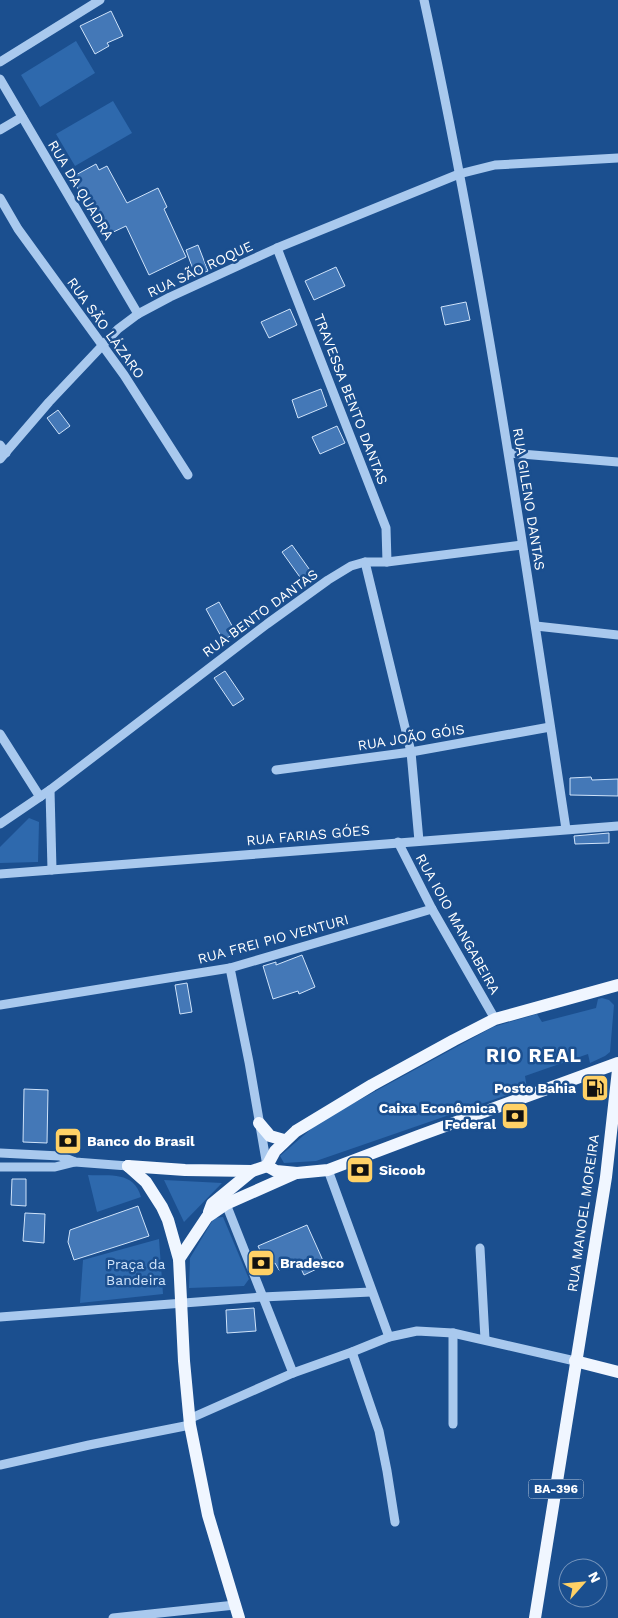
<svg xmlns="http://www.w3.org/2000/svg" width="618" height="1618" font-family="'Work Sans',sans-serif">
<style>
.green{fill:#2e69ad}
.building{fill:#4478b7;stroke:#cfe3fa}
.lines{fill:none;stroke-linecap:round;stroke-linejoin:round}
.minor{stroke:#a9c9ee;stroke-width:9}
.major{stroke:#f0f6ff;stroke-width:12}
.labels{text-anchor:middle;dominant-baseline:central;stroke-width:5;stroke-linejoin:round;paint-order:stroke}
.shield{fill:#1b4f8f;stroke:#bbcadd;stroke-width:1}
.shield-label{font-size:12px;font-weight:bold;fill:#fff}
.street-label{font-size:14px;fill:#fff;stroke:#1b4f8f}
.poi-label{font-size:14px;font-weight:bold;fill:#fff;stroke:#1b4f8f;text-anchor:start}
.park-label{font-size:14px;fill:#cfe3fa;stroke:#1b4f8f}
.district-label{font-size:19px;font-weight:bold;letter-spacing:1px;fill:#fff;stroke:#1b4f8f}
</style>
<rect width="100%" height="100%" fill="#1b4f8f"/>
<g class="green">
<polygon points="76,41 95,73 40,107 21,75"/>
<polygon points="113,101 132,133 75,166 56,134"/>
<polygon points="29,818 39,822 38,862 0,863 0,847"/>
<polygon points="602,998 609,1000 614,1005 610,1052 605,1056 590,1063 588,1054 525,1076 527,1088 316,1161 284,1163 280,1156 319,1122 493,1027 537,1014 542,1022 596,1008 598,999"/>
<path d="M88 1175C110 1176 134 1171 141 1197L97 1212Z"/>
<polygon points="164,1180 222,1183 184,1222"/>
<polygon points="223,1217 249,1279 244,1286 189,1288 190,1258 214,1218"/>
<polygon points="159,1239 163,1294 80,1303 83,1260"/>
</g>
<g class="building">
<polygon points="111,11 123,36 107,43 109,46 95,54 80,26"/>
<polygon points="96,164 99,170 107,166 127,203 158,188 167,207 164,209 186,257 149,275 126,226 105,236 88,200 85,202 72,177"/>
<polygon points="198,245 208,271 195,275 186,250"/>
<polygon points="336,267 345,286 314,300 305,281"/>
<polygon points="466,302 470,320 445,325 441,307"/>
<polygon points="290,309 297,325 269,338 261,322"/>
<polygon points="321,389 327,406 298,418 292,400"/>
<polygon points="58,410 70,426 59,434 47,418"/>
<polygon points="337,426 345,443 320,454 312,437"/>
<polygon points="292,545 312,573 302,580 282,552"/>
<polygon points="219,602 236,633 223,640 206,609"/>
<polygon points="225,671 244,699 233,706 214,678"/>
<polygon points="591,777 592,780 618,779 618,796 570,795 570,778"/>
<polygon points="609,833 609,843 575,844 574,836"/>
<polygon points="302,955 315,987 299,994 298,991 273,999 263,966 276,962 276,965"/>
<polygon points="187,983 192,1012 180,1014 175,985"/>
<polygon points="24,1089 48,1090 47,1143 23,1142"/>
<polygon points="12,1179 26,1179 26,1206 11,1205"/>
<polygon points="138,1206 149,1236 74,1260 68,1242 70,1230"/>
<polygon points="25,1213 45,1214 44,1243 23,1241"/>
<polygon points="307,1225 325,1265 304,1275 298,1262 279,1270 275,1263 267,1266 258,1246"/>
<polygon points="254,1308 256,1331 227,1333 226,1310"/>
</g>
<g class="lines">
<g class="minor">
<path d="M424 0C484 274 524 552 566 829"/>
<polyline points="0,62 100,0"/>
<polyline points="0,79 138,314"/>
<polyline points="0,130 22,117"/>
<polyline points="0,198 18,229 124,375 188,475"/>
<polyline points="277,248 386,528 387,562"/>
<polyline points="0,445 6,453"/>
<polyline points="509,453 618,462"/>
<polyline points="0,459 49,402 118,329 138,314 170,297 277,248 459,174 495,165 618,158"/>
<polyline points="365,562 411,752 419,841"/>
<polyline points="536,626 618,635"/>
<polyline points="0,734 40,797"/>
<polyline points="276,770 411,752 550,727"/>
<polyline points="50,790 52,870"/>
<polyline points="0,824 50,790 267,624 328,580 351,566 365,562 387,562 522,545"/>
<polyline points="398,842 432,909 495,1019"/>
<polyline points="0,874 618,826"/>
<polyline points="230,968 249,1062 267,1166"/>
<polyline points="0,1005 230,968 432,909"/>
<polyline points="0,1153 60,1156 75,1162 128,1166"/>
<polyline points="0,1167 55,1167 75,1162"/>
<polyline points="328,1170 389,1337"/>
<polyline points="226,1204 293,1373"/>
<polyline points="480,1248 485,1339"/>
<polyline points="0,1317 262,1297 371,1292"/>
<polyline points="453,1333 453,1424"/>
<polyline points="352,1352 379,1431 387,1471 395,1522"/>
<polyline points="189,1419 293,1373 352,1352 389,1337 417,1331 453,1333 575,1361"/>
<polyline points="0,1465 89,1445 190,1425"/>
<polyline points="113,1618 235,1605"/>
</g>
<g class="major">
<polyline points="259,1123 270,1136 284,1140"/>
<polyline points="128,1166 146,1182 162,1207 168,1220 179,1259 184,1361 190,1425 208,1515 239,1618"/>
<polyline points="128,1166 185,1170 252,1171 267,1166"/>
<polyline points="267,1166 275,1151 296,1131 372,1085 454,1040 495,1019 618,985"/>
<polyline points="267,1166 276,1171 297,1173 328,1170 418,1136 618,1063"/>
<polyline points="209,1212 212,1204 252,1171"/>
<polyline points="179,1259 207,1217 226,1204 296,1173"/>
<polyline points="575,1361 618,1372"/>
<polyline points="535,1618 606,1177 618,1070"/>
</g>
</g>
<defs>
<g id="fuel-square" transform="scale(1.4375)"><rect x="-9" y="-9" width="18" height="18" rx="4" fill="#ffd166" stroke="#1b4f8f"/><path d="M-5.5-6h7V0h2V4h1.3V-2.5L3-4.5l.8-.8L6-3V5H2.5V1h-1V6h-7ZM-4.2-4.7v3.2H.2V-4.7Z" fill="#111"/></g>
<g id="bank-square" transform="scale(1.4375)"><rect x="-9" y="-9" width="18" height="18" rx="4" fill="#ffd166" stroke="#1b4f8f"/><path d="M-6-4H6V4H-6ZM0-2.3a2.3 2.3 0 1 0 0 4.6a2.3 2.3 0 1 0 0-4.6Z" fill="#111"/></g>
</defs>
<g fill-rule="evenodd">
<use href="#fuel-square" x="595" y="1088"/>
<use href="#bank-square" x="515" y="1116"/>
<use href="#bank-square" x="68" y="1141"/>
<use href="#bank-square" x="360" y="1170"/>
<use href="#bank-square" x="261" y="1263"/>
</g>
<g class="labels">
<rect class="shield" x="528.5" y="1479.5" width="55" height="19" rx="4"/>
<g class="shield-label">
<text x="556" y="1489">BA-396</text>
</g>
<g class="street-label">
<text transform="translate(81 190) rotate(59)">RUA DA QUADRA</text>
<text transform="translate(200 269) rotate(-25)">RUA SÃO ROQUE</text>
<text transform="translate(106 328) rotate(54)">RUA SÃO LÁZARO</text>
<text transform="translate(351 399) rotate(69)">TRAVESSA BENTO DANTAS</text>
<text transform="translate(529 499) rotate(81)">RUA GILENO DANTAS</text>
<text transform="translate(260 613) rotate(-36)">RUA BENTO DANTAS</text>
<text transform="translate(411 737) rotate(-9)">RUA JOÃO GÓIS</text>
<text transform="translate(308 835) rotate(-5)">RUA FARIAS GÓES</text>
<text transform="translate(458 924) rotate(61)">RUA IOIO MANGABEIRA</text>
<text transform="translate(273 939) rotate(-15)">RUA FREI PIO VENTURI</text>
<text transform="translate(583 1213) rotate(-82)">RUA MANOEL MOREIRA</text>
</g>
<g class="poi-label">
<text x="576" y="1088" text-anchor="end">Posto Bahia</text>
<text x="496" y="1108" text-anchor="end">Caixa Econômica<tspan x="496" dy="16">Federal</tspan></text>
<text x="87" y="1141">Banco do Brasil</text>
<text x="379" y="1170">Sicoob</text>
<text x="280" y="1263">Bradesco</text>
</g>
<g class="park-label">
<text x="136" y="1264">Praça da<tspan x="136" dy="16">Bandeira</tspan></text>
</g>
<g class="district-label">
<text x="534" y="1055">RIO REAL</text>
</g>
</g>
<g transform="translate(583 1583) rotate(63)"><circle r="24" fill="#1b4f8f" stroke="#7695bc"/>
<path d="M0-4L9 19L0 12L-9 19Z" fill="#ffd166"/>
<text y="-8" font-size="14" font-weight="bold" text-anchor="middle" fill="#ffffff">N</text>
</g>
</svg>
